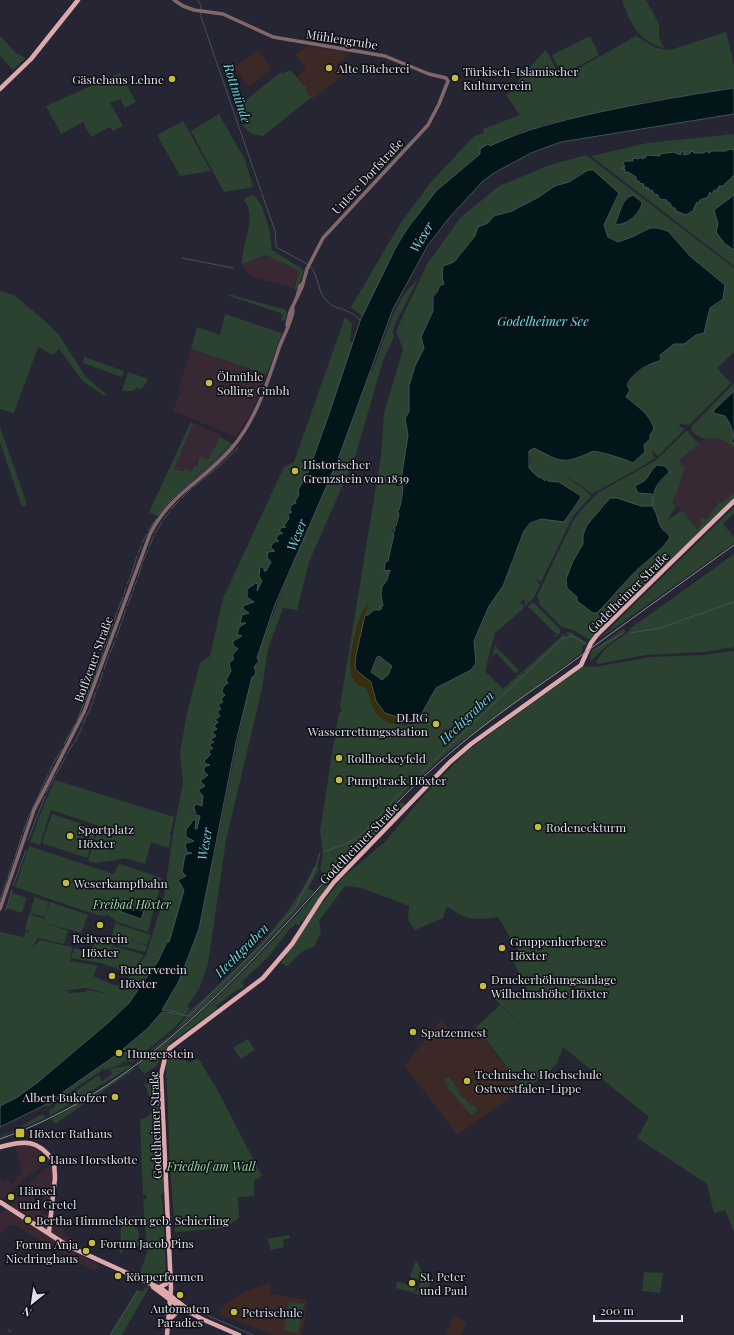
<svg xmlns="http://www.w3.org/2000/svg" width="734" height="1335" font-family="'Playfair Display',serif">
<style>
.commercial{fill:#382833}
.education{fill:#3c2825}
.green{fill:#2a422f;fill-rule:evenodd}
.sand{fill:#362e0d}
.water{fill:#021619;stroke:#445257;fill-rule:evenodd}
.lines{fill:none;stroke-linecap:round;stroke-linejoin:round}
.stream{stroke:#445257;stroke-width:1}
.minor{stroke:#82686a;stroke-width:3.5}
.major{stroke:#dea9ad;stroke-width:4.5}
.rail{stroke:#8c8c98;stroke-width:1}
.poi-dot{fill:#c2bd3f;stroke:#0f0f16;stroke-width:1.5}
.labels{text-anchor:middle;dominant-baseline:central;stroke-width:3;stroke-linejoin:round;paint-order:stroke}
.street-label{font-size:12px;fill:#dfdfe9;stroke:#0f0f16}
.poi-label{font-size:12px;fill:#dfdfe9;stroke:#0f0f16;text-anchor:start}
.park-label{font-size:12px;font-style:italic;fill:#97dda7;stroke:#0f0f16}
.water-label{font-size:13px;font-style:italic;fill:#6cdbe6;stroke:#0f0f16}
</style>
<rect width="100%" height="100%" fill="#262534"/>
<g class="commercial">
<polygon points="266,255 300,271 293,288 256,278 245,271 242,264"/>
<polygon points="191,349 267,374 251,413 236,437 173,411 181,391 178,390"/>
<polygon points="193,423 221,435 208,460 198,462 191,472 178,469 177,471 173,469"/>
<polygon points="719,437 726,439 734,448 734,492 722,503 719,502 706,520 699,520 702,524 697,529 686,515 672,502 679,487 685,467 680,464 680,459 703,440"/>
<polygon points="23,1144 33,1145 50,1161 21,1181 14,1190 2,1199 0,1197 0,1177 3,1184 6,1180 12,1184 22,1172 15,1146"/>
<polygon points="49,1165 55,1165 50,1210 42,1209 44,1195 29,1183"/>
<polygon points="28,1184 36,1190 33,1204 42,1210 41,1214 48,1216 49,1213 50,1213 49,1224 59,1222 61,1229 63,1229 64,1234 75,1240 72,1245 74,1252 99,1265 96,1271 69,1259 70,1257 12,1224 10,1226 8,1225 0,1235 0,1213 6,1209 10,1210 11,1206"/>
</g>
<g class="education">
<polygon points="307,46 351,53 336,66 343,75 313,99 305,90 307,88 297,76 306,69 295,55"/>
<polygon points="257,50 270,66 269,71 249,87 234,68"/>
<polygon points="441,1020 450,1030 466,1033 475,1027 523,1088 458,1135 404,1066"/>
<polygon points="271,1283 270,1294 307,1300 305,1320 301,1335 274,1335 220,1314 219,1311 224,1305 239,1295 259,1286"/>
<polygon points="453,1316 467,1322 461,1335 446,1335"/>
</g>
<g class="green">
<path d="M622 0H646L659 24V37L664 48C639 42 630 23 622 0Z"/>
<path d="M726 32 734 65V88L649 101 547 124 521 132 490 147 436 191 407 229 362 316 351 307 400 224 431 182 474 136 484 133 483 129 520 115 506 95 545 50C553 57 554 74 565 76L636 36 656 48 670 50Z"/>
<polygon points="0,36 17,54 26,58 13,70 0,56"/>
<polygon points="590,36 599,55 564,74 562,74 552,55"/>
<path d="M290 70 307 88 305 90 310 96H313L263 136C245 135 241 124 235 109L281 72 282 74Z"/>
<polygon points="120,73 136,102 125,108 120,99 110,103 123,126 113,131 110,127 91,137 83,122 61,134 46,106"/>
<polygon points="219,114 245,160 253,187 224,192 191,131"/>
<polygon points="183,121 211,171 180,176 157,135"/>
<polygon points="734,134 734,266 591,156 648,143"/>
<path d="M586 155 734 268V352L717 368 731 383 689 425 680 424 679 426 685 429 658 456 651 450 655 458 643 466 592 494 579 484 560 473 583 488 591 496 573 516 541 582 536 579 540 585 534 597 525 607V601L523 599 520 603 522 604 523 603 524 608 495 633 485 671 503 689 522 672 527 676 523 671 564 634 566 638 568 637 566 632 572 633 587 643 582 647 583 652 450 750 409 788 327 877 320 870 323 854 320 831 334 741 337 738 335 734 339 713 342 711 340 706 381 456 384 413 403 349 396 331 427 264 461 217 499 186 550 165ZM593 170 619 194 604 225 608 237 618 242 632 237 650 228 668 231 690 256 725 285 720 303 710 308 704 333 696 335 684 344H674L662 352 660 357 630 379 626 397 637 406 648 440 644 445 645 452 633 463C627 460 596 449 591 452 565 464 559 461 534 448L529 451 531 458 529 468 538 477 543 478 545 481 559 482 581 498 568 518C545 521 529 514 519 540 517 548 514 553 515 560L511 564 503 586 489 606 474 641 476 663 471 670 436 688 422 713 419 715V722L403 726 370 697 366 688 360 686 352 677 354 638 368 604 365 615H368L374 610H380L382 608 380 606H383C384 601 381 597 381 593 382 585 388 578 390 570L384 571V566L388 561 394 534 392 532 399 514 397 511 399 510C401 502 405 487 401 479L408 435 405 419 409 411V386L415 366 424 348 422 341 433 311 432 298 439 287 444 284 445 266 454 262 475 236 478 227 488 223 494 216 512 211 537 198 555 186 569 182 578 175ZM629 196 635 197 642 206 631 220 617 225 615 222 619 218 622 204Z"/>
<path d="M254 195 262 206 270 232 272 250 304 270 298 287 294 290 299 271 266 255 242 264C241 243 258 218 244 200L246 197Z"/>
<path d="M417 281 394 326 393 332 394 336 383 361 355 457 309 562 297 610 283 608 268 649 262 689 226 840 208 964 199 989 187 1006 190 1009 175 1027 138 1058 134 1053 123 1049 147 1029 162 1012 174 1013 162 1011 179 981 199 929 249 686 252 677 256 671 254 667 259 662 257 658C290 561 338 469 370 372L372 371C384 344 393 299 417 281Z"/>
<polygon points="0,291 14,295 45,321 59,335 86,377 107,395 104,396 82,380 59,349 53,355 38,347 14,413 0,409"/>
<polygon points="229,294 286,310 287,313 285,320 281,321 283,315 280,313 229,296"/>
<polygon points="225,314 282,333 267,374 191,349 197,327 220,335"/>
<path d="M345 317 352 324 350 341 353 343 308 473 298 490 299 494 295 501 296 503 291 505 290 510 292 512 288 514 289 519 284 525 286 527 280 529V532L283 533 278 535 276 539 279 541 274 542 271 548 275 551 268 552 267 557 271 562 266 571H264V567H260L259 576 262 581 257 591 258 584 256 583 247 589V597L254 601 243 606V609L249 613 242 615 240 623H246L239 627 237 634 242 636 233 641V645L238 649 232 655 234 659 229 663 231 671 226 680 228 683 223 687 222 692 225 695 221 699 223 702 219 704 221 709 217 712 220 716 215 721 219 722 214 726 217 729 212 732 216 736 211 740 214 741 209 745 213 748 208 751 211 754 204 761 206 764 210 765 204 767V772L208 775 200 781 205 786 198 790 203 796 202 806 196 804 194 807 196 815 200 816 197 829H195L196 821 194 819 186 830V837L194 841 187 843 185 845 187 851 192 853 185 855 182 872 186 876 179 878 178 880 184 890 169 942H166L158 961 129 1003 109 1022 37 1083 16 1098 0 1106V932L24 937 26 931 29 933V931L25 929 29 914 45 919V917L30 913 35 897 49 902 46 912 50 902 88 915 81 933 46 923 68 931 64 944 38 938 30 950 40 940 72 947 70 961 98 966 93 976 117 986 124 984 146 955 164 897 173 834 183 782 180 753 187 713 200 663 210 656 223 598 284 467 294 462ZM85 988H87L110 994 87 990 86 992 69 993 68 991H62Z"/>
<polygon points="84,357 124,371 122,377 83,363"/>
<polygon points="128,372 148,379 142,389 137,388 132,391 122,391"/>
<path d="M734 383V391L714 413 725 416 730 424 734 437 731 441 734 444V448C714 428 709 449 691 430L692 426Z"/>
<path d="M191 422 193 423 174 469 183 471 185 469 191 472 195 465 197 466 200 456 208 460 220 437 231 443C208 469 178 487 157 516L149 512Z"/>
<polygon points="0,427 27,504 22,507 0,442"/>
<path d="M686 431H688L690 435 699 444 680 459V464L685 467 679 487 672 502 676 506 667 521 682 510 697 529 702 524 699 519 703 517 706 520 719 502 722 503 734 492V499L590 640 573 630 562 627 540 605 537 596 573 521 584 507 599 492 655 461ZM667 476 665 477 654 490 652 504V494L638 484ZM614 498 641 506H652L661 527 669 534 665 546 657 551 591 612 576 596 566 579 573 561 583 544 587 525 596 516 603 505Z"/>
<polygon points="734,507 734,513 723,524 734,537 734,543 599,639"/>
<path d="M734 554V647L704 652 646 655 598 664 596 662C601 655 603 650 610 645 617 639 626 636 631 628Z"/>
<polygon points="532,603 534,603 560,629 560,633 556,637 554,636 556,634 530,608 527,608"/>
<polygon points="622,629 626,631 624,633 605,647 591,661 590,661 591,652"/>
<polygon points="497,644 496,647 518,669 520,668 516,674 496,653 492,656 495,645"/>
<path d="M734 651V1232L725 1210 714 1213 707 1184 637 1138 649 1117 563 1047 557 1063 550 1071 525 1090 476 1027 500 1005 536 1041 492 996 525 998 528 991 513 961 519 952 498 917C474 920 467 921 447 906L443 918 415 930 408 920 409 906 362 888 345 886 319 921 321 932 314 947 303 951 287 966 281 963 319 907 343 877 386 841 422 797 445 773 466 752 583 666 595 667 651 657 703 655Z"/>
<polygon points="379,656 392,666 388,675 382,680 371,672"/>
<polygon points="55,780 174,817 171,831 169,833 171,835 169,848 151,842 145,864 124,858 123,859 95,863 88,861 99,826 51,810 40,845 30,842 43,807"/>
<path d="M401 802 406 805C369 842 332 877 303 921H301L299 926 296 924 289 930 269 956 242 982 244 987 239 990 238 989 216 1006 217 1009 170 1043 156 1066 144 1074 137 1065C240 989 313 892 401 802Z"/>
<polygon points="52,814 97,829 87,858 42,843"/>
<polygon points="29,846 114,874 118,865 120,864 162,878 148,932 114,921 115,919 105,914 105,916 97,915 15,887"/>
<path d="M314 866 319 868 308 889 314 891C260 950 206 1011 142 1058 152 1048 166 1039 177 1029 182 1024 184 1017 189 1012 236 968 288 925 314 866Z"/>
<polygon points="12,893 27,898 22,913 7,908"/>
<polygon points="115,923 151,935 147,945 130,940 147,946 145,952 117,945 119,937 112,935"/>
<polygon points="97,937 114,942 111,951 114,946 144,955 131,973 100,963 71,958 74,948 90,951"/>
<polygon points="248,1039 255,1050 241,1059 233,1048"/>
<polygon points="175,1049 183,1059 189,1063 198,1058 217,1089 262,1176 254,1181 254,1196 238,1197 239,1218 225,1228 175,1232 170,1165 166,1063"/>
<polygon points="124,1052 132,1054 137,1059 130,1062 127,1060 127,1063 123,1063 126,1062 125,1061 121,1062 123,1064 105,1070 101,1069 101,1071 49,1106 43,1106 119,1053"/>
<polygon points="129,1065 132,1066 50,1116 49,1111 55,1107 55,1105 99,1075 102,1081 112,1074 110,1069"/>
<polygon points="134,1068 135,1069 55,1124 51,1119 88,1098"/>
<polygon points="449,1077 459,1091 458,1092 462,1098 464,1097 471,1106 474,1105 478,1110 471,1115 447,1087 448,1085 444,1080"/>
<polygon points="144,1083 158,1086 164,1191 161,1197 163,1204 166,1275 162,1284 159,1284 141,1275 140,1273 147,1252 143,1199 147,1199 146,1195 143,1195 140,1120 147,1117 153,1110 147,1089"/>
<polygon points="42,1114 46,1118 0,1137 0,1136 17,1129"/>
<polygon points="143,1216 132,1218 133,1224 134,1224 135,1228 138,1228 140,1247 131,1248 130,1250 125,1248 120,1255 121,1220 125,1217"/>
<polygon points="289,1235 290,1238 283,1240 284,1247 271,1250 267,1239"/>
<polygon points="416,1260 427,1281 430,1283 424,1296 396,1288 397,1281 416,1288 414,1292 417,1292 422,1277 420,1276 419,1280 410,1277"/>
<polygon points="644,1272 663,1273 660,1293 642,1291"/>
<polygon points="146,1286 149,1288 122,1335 110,1335 137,1290 143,1291"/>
<polygon points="289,1302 304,1304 298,1333 284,1330"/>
</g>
<path class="sand" d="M368 604 356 655 355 666 371 682 373 689 390 715 404 719H418L419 723C389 728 374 722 368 691 364 686 355 685 352 677 351 674 350 667 350 662 351 650 358 611 368 604Z"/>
<g class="water">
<path d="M734 88V114L561 142 531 153 494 173 483 181 449 218 428 245 393 309 337 462 274 607 257 658 259 661 254 667 256 672 254 677H252L236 742 199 929 179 981 162 1010 176 1012 183 1015 175 1013 162 1012 147 1029 123 1049 134 1053 138 1058 137 1059C131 1052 127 1052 119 1053L43 1106 0 1127V1106L16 1098 37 1083 109 1022 129 1003 158 961 167 942H169L184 890 178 880 186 876 182 872 185 855 192 853 187 852 185 845 187 843 194 841 186 837V830L194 819 196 821 195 829H197L200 816 196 815 194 807 196 804 202 806 203 796 198 790 205 786 200 781 208 775 204 772V767L210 765 206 764 204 761 211 754 208 752 213 748 209 745 214 742 210 740 216 736 212 732 217 729 214 726 218 722 215 720 220 716 217 712 221 709 219 707V704L223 702 221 699 225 695 222 692 223 687 228 683 226 680 231 671 229 663 234 659 232 655 238 649 233 645V641L242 636 237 635 239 627 246 623H240L242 615 249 613 243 609V606L254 602 247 597V589L256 583 258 584 257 591 262 581 259 576 260 567H264V571H266L271 562 267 557 268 552 275 551 271 548C271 543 275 542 279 541L276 539 278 535 283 533 280 532V528L286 527 284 525 289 519 288 514 292 512 290 511 291 505 296 503 295 501 299 495 298 490 308 473 330 411 360 321 396 247 407 229 436 191 480 154V149L488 144 490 146C525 129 557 122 595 113 641 103 687 95 734 88Z"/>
<polygon points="730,149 734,150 734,175 723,186 719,186 719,189 717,188 718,191 714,190 712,194 710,192 708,197 700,200 699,203 697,202 694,208 694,210 686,215 676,211 675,208 673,208 669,202 667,203 667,200 660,199 657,194 655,195 652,190 648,190 649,188 646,189 647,187 643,187 644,184 639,183 639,181 636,181 636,177 628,172 625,173 625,169 621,168 625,167 623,163 625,161 633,161 633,158 639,159 641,157 642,159 646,157 646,155 660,156 660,154 673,152 681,155 680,152 685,152 683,155 689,154 692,151 694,153 704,153 705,151 710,153 710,151 726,151"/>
<path d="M588 170H593L619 193 604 225 608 237 618 242 632 237 650 228H658L668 231 690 256 725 285 723 299 710 308 704 333 696 335 684 344H674L660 355 661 360C660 361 658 361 656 362 645 365 631 375 627 385L630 390 626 397C636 405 651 415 654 429L650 435V439L644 445 645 452 633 463C627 460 595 449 591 452 563 465 561 462 534 448L529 451V468L538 477 542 478 545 481 546 479 548 481 559 482 581 496 580 499 564 522 541 519 530 523 524 531 503 586 489 606 474 641 476 663 471 670 436 688 422 713 419 715 418 719H404L385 713 376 701 371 682 356 670 355 666 356 655 365 615H368L374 610H380L382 608 379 607 383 606 381 594 382 588 380 587H382L387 580 390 570 384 571 385 563 388 561 394 534 392 533 395 531 394 526H396L399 514 397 510H399C401 502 405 487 401 480L408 435 405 419 409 411V386L415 366 424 348 421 337 433 311V297L438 291 439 286 444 284 442 278 443 266 454 262 475 236 478 227 488 223 494 216 512 211 537 198 555 186 569 182ZM379 656 392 666 388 675 382 680 371 672 377 657Z"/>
<path d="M633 195 642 202C642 212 626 227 615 224 620 215 621 198 633 195Z"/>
<polygon points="734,195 734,250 724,243 716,232 718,224 714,210"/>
<polygon points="734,391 734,444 731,441 734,437 730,424 725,416 713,413 714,410"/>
<path d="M657 465 665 466 669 471C668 475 666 475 663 478 654 487 652 496 653 508 658 514 657 521 661 527 663 532 668 532 670 537 662 551 646 561 635 572 622 585 610 600 597 613H593L577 601V597L567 588 566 579 573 561 583 544V535L587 525 610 498H617L641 506H652V494L638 493 635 487C638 483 640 484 644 481 649 477 651 469 657 465Z"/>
<polygon points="125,899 131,901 130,906 134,908 133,911 135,909 144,911 141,919 121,912"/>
</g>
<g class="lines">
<g class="stream">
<polyline points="198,0 201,6 201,17 261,191"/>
<polyline points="262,194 275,231 276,247 307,264"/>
<polyline points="182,258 233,268"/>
<path d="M310 266C319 275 317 291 326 300 336 312 347 306 360 320"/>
<polyline points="193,487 218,467 238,448"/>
<polyline points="182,498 191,489"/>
<polyline points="171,509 180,500"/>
<path d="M158 515C179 487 209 470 232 444"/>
<polyline points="164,519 170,512"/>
<polyline points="148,531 156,519"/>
<polyline points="155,533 162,522"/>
<polyline points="142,543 147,534"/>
<polyline points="149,547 154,536"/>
<polyline points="138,553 141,546"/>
<polyline points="143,561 148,550"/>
<polyline points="138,577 142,564"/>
<polyline points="130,578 137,556"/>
<polyline points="127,584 129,580"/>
<polyline points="135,585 137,580"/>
<polyline points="133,591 134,587"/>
<polyline points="124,594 126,588"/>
<polyline points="127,606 132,594"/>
<polyline points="118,610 123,597"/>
<polyline points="114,621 117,612"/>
<polyline points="122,621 126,609"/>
<polyline points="630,633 660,628 734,602"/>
<polyline points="109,635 113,624"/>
<polyline points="116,638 121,623"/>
<polyline points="103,651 108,638"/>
<polyline points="592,651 624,633"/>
<polyline points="110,653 115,641"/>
<polyline points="100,661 103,653"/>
<polyline points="104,669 109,655"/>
<polyline points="96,672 99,663"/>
<polyline points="100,682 103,672"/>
<polyline points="90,687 95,675"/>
<polyline points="97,689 99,684"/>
<polyline points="93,700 96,692"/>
<polyline points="85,701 89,690"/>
<polyline points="77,721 84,703"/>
<polyline points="83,724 93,702"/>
<polyline points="75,742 82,727"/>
<polyline points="64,744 75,724"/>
<polyline points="67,754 73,744"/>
<polyline points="53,764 62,749"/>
<polyline points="49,773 52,766"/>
<polyline points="56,774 66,757"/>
<polyline points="46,793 55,776"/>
<polyline points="29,816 48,775"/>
<polyline points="23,832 28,818"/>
<polyline points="28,840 45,796"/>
<polyline points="323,852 348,843 362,834 402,791 563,638 573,636 586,644"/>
<polyline points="15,857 22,835"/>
<polyline points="11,868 14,859"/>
<polyline points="8,878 10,870"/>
<polyline points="13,886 26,850"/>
<polyline points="0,900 7,880"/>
<polyline points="6,910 12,890"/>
<polyline points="182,1015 189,1016 201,1004 262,944 295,908 316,867 320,853"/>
<polyline points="200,1310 211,1317 253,1335"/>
<polyline points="8,1330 11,1332"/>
<polyline points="110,1335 137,1292"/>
</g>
<g class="minor">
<polyline points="174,0 183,6 194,10 223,14 273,37 385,56 429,74 446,78 448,81 439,104 428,125 323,238 307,269 302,287 290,312 287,325"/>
<polyline points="297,297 300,286 302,284"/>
<path d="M0 909 34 810 84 712 150 534C171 493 203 481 231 449 256 420 267 384 279 348 282 339 294 317 293 309"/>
</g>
<g class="major">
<polyline points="0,89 31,59 78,0"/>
<path d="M0 1147C25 1141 36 1138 54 1161L55 1178 49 1232"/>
<polyline points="0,1202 68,1246 162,1289 191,1312"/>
<polyline points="153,1287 177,1305 202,1319 239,1335"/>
<polyline points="160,1287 166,1284 170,1276"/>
<polyline points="170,1319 178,1311 184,1309"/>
<polyline points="167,1335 171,1288 161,1075 165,1058 170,1048 263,978 292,944 321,899 334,882 450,762 471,744 581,665 591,643 597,635 734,501"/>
</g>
<path class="rail" d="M0 1139C153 1085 255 956 361 842 384 817 406 792 431 770 472 732 518 700 564 668 620 627 677 586 734 545"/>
</g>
<g class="poi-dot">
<circle cx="329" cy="68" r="4"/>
<circle cx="455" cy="78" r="4"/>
<circle cx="172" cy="79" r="4"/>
<circle cx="209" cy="383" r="4"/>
<circle cx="295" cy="471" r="4"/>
<circle cx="436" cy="724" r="4"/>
<circle cx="339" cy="758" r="4"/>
<circle cx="339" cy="780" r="4"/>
<circle cx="538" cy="827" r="4"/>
<circle cx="70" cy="836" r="4"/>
<circle cx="66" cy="883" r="4"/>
<circle cx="100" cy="925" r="4"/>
<circle cx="502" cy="948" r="4"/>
<circle cx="112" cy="976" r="4"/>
<circle cx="483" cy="986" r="4"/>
<circle cx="413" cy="1032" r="4"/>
<circle cx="119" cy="1053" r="4"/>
<circle cx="467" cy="1081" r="4"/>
<circle cx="115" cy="1097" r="4"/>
<rect x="15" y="1128" width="10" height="10" rx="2"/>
<circle cx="42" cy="1159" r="4"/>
<circle cx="11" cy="1197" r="4"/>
<circle cx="28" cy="1220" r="4"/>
<circle cx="92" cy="1243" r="4"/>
<circle cx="86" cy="1251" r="4"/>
<circle cx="118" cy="1276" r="4"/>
<circle cx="412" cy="1283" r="4"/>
<circle cx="180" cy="1295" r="4"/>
<circle cx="234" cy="1312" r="4"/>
</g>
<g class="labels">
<g class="street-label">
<text transform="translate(342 39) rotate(9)">Mühlengrube</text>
<text transform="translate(367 176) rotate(-47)">Untere Dorfstraße</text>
<text transform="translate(628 592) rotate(-45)">Godelheimer Straße</text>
<text transform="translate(93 659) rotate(-70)">Boffzener Straße</text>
<text transform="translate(359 843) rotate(-46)">Godelheimer Straße</text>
<text transform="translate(155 1125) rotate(-92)">Godelheimer Straße</text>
</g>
<g class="poi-label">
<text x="337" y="68">Alte Bücherei</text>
<text x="463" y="71">Türkisch-Islamischer<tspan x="463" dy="14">Kulturverein</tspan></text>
<text x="164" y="79" text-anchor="end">Gästehaus Lehne</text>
<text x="217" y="376">Ölmühle<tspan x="217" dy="14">Solling Gmbh</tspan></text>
<text x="303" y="464">Historischer<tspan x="303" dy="14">Grenzstein von 1839</tspan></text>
<text x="428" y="717" text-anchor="end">DLRG<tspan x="428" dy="14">Wasserrettungsstation</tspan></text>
<text x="347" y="758">Rollhockeyfeld</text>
<text x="347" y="780">Pumptrack Höxter</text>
<text x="546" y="827">Rodeneckturm</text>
<text x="78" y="829">Sportplatz<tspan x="78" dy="14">Höxter</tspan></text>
<text x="74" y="883">Weserkampfbahn</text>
<text x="100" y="938" text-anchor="middle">Reitverein<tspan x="100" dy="14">Höxter</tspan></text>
<text x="510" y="941">Gruppenherberge<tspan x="510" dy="14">Höxter</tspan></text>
<text x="120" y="969">Ruderverein<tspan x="120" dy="14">Höxter</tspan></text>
<text x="491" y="979">Druckerhöhungsanlage<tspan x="491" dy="14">Wilhelmshöhe Höxter</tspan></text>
<text x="421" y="1032">Spatzennest</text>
<text x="127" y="1053">Hungerstein</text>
<text x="475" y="1074">Technische Hochschule<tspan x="475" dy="14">Ostwestfalen-Lippe</tspan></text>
<text x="107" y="1097" text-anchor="end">Albert Bukofzer</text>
<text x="29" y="1133">Höxter Rathaus</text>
<text x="50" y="1159">Haus Horstkotte</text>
<text x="19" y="1190">Hänsel<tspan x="19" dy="14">und Gretel</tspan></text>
<text x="36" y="1220">Bertha Himmelstern geb. Schierling</text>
<text x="100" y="1243">Forum Jacob Pins</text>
<text x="78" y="1244" text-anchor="end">Forum Anja<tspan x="78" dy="14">Niedringhaus</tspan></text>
<text x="126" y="1276">Körperformen</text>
<text x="420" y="1276">St. Peter<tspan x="420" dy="14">und Paul</tspan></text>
<text x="180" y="1308" text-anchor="middle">Automaten<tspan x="180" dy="14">Paradies</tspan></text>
<text x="242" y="1312">Petrischule</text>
</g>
<g class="park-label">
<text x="132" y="904">Freibad Höxter</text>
<text x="211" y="1166">Friedhof am Wall</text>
</g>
<g class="water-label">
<text transform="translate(238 93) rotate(72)">Rottmünde</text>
<text transform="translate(421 237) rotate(-59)">Weser</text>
<text x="543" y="320">Godelheimer See</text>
<text transform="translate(296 535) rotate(-68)">Weser</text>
<text transform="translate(466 717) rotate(-44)">Hechtgraben</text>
<text transform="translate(204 844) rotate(-80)">Weser</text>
<text transform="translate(241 950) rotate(-45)">Hechtgraben</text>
</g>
</g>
<g transform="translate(32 1303) rotate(210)" stroke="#0f0f16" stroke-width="3" paint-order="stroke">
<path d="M0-3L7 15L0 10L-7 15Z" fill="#dfdfe9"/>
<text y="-6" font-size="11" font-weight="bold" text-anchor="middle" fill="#dfdfe9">N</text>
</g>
<path d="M594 1315v6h88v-6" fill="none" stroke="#dfdfe9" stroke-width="2"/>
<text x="600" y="1315" font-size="12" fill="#dfdfe9" stroke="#0f0f16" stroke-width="3" paint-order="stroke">200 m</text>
</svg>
